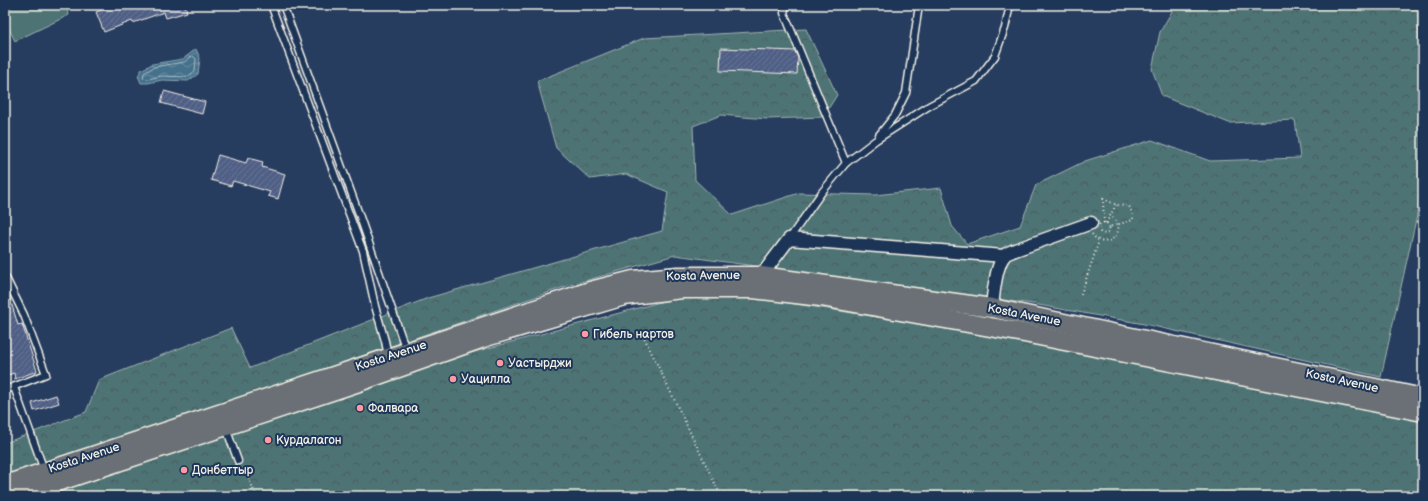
<svg xmlns="http://www.w3.org/2000/svg" width="1428" height="501" font-family="'Balsamiq Sans',sans-serif">
<style>
.green{fill:#4d7375;stroke:#a0b2ae}
.forest{fill:url(#forest-crowns);stroke:#a0b2ae}
.water{fill:url(#water-waves);stroke:#8ba4b1}
.lines{fill:none;stroke-linecap:round;stroke-linejoin:round}
.shore{stroke:#aebec3;stroke-width:1}
.building{fill:url(#building-hatch);stroke:#f4f1e8}
.lane-casing{stroke:#f4f1e8;stroke-width:9}
.street-casing{stroke:#f4f1e8;stroke-width:15}
.primary-casing{stroke:#f4f1e8;stroke-width:21}
.path{stroke:#f4f1e8;stroke-width:2;stroke-dasharray:1 3;stroke-linecap:butt}
.lane{stroke:#1d3557;stroke-width:6}
.street{stroke:#1d3557;stroke-width:12}
.primary{stroke:#6a7074;stroke-width:18}
.poi-dot{fill:#ff9aa2;stroke:#1d3557;stroke-width:1.5}
.labels{text-anchor:middle;dominant-baseline:central;stroke-width:4;stroke-linejoin:round;paint-order:stroke}
.street-label{font-size:12px;fill:#f4f1e8;stroke:#1d3557}
.poi-label{font-size:12px;fill:#f4f1e8;stroke:#1d3557;text-anchor:start}
</style>
<defs>
<pattern id="forest-crowns" width="20" height="18" patternUnits="userSpaceOnUse"><rect width="20" height="18" fill="#4d7375"/><path d="M2 6a3 3 0 1 1 6 0M12 15a3 3 0 1 1 6 0" fill="none" stroke="#4b5b5b"/></pattern>
<pattern id="water-waves" width="16" height="10" patternUnits="userSpaceOnUse"><rect width="16" height="10" fill="#45718c"/><path d="M0 5q4-4 8 0t8 0" fill="none" stroke="#6a8da2"/></pattern>
<pattern id="building-hatch" width="6" height="6" patternUnits="userSpaceOnUse"><rect width="6" height="6" fill="#505f86"/><path d="M-1 1l2-2M0 6l6-6M5 7l2-2" fill="none" stroke="#6a7697"/></pattern>
</defs>
<rect width="100%" height="100%" fill="#273d60"/>
<filter id="ink" filterUnits="userSpaceOnUse"><feTurbulence type="fractalNoise" baseFrequency=".025" numOctaves="2"/><feDisplacementMap in="SourceGraphic" scale="8" xChannelSelector="R" yChannelSelector="G"/><feConvolveMatrix kernelMatrix="1 2 1 2 8 2 1 2 1" color-interpolation-filters="sRGB"/></filter>
<g filter="url(#ink)">
<polygon class="green" points="9,5 65,5 69,15 15,41 5,20 5,7"/>
<g class="forest">
<polygon points="1211,5 1403,5 1417,9 1423,89 1423,188 1381,377 1144,324 1033,304 675,255 567,286 5,478 5,443 86,412 99,380 231,328 250,368 428,298 662,231 668,192 626,174 590,179 556,148 537,81 644,38 806,29 837,95 823,117 767,119 721,115 693,126 695,180 732,215 799,193 875,195 941,188 952,226 967,244 1020,226 1036,185 1085,161 1152,140 1210,161 1300,158 1295,120 1229,123 1162,96 1152,69 1160,32 1175,6 1185,10"/>
<polygon points="679,297 752,297 1009,338 1423,420 1423,496 30,496 433,363"/>
</g>
<polygon class="water" points="196,49 200,58 198,74 188,81 162,80 148,83 141,83 138,76 141,70 152,64 183,59"/>
<g class="lines">
<polygon class="shore" points="193,56 196,59 195,71 187,77 162,76 148,79 143,78 144,73 154,67 184,62"/>
</g>
<g class="building">
<polygon points="115,5 185,5 187,12 166,18 164,12 133,23 132,21 104,32 96,12"/>
<polygon points="721,48 795,51 798,58 797,74 720,71"/>
<polygon points="164,91 205,102 202,114 161,103"/>
<polygon points="218,155 246,163 248,158 263,162 262,167 285,174 278,199 268,196 270,192 233,181 231,186 211,180"/>
<polygon points="5,289 6,289 8,292 18,325 22,324 37,371 15,379 14,373 5,376 5,357 9,355 5,342"/>
<polygon points="56,395 59,403 34,411 32,403"/>
</g>
<g class="lines">
<g class="lane-casing">
<g id="lane">
<polyline points="271,5 363,251 375,306 385,341 388,356"/>
<polyline points="283,5 359,214 406,350"/>
<polyline points="786,5 784,13 846,163"/>
<polyline points="879,135 895,115 906,93 919,5"/>
<polyline points="789,239 822,192 846,163 876,140 929,106 976,81 995,56 1005,28 1010,5"/>
<polyline points="5,276 24,315 46,374 5,390"/>
<polyline points="14,387 44,470"/>
<polyline points="226,428 238,461"/>
</g>
</g>
<g class="street-casing">
<g id="street">
<polyline points="761,276 789,239 1004,256"/>
<path d="M992 308C993 296 996 266 1004 256 1006 253 1011 252 1015 250L1091 223"/>
</g>
</g>
<g class="primary-casing">
<g id="primary">
<polyline points="5,485 590,291 633,280 678,276 761,276 992,308 1423,398"/>
<polyline points="15,496 356,383 486,337 624,296 682,289 753,289 821,297 1024,333 1423,412"/>
</g>
</g>
<g class="path">
<circle cx="1104" cy="228" r="5.5"/>
<polyline points="1104,223 1103,199 1117,205 1129,206 1133,215 1133,220 1109,227"/>
<polyline points="1106,223 1116,205"/>
<path d="M1092 234C1105 254 1131 230 1111 216"/>
<polyline points="1081,294 1099,241"/>
<polyline points="641,331 721,496"/>
<polyline points="244,467 256,496"/>
</g>
<use href="#lane" class="lane"/>
<use href="#street" class="street"/>
<use href="#primary" class="primary"/>
</g>
</g>
<g class="poi-dot">
<circle cx="585" cy="334" r="4"/>
<circle cx="500" cy="363" r="4"/>
<circle cx="453" cy="379" r="4"/>
<circle cx="360" cy="408" r="4"/>
<circle cx="268" cy="440" r="4"/>
<circle cx="184" cy="470" r="4"/>
</g>
<g class="labels">
<g class="street-label">
<text transform="translate(703 276) rotate(-1)">Kosta Avenue</text>
<text transform="translate(1024 315) rotate(11)">Kosta Avenue</text>
<text transform="translate(391 356) rotate(-18)">Kosta Avenue</text>
<text transform="translate(1342 381) rotate(12)">Kosta Avenue</text>
<text transform="translate(84 458) rotate(-18)">Kosta Avenue</text>
</g>
<g class="poi-label">
<text x="593" y="334">Гибель нартов</text>
<text x="508" y="363">Уастырджи</text>
<text x="461" y="379">Уацилла</text>
<text x="368" y="408">Фалвара</text>
<text x="276" y="440">Курдалагон</text>
<text x="192" y="470">Донбеттыр</text>
</g>
</g>
<rect width="1428" height="501" fill="none" stroke="#1d3557" stroke-width="20"/>
<rect x="10" y="10" width="1408" height="481" fill="none" stroke="#f4f1e8" stroke-width="1.5" filter="url(#ink)"/>
</svg>
